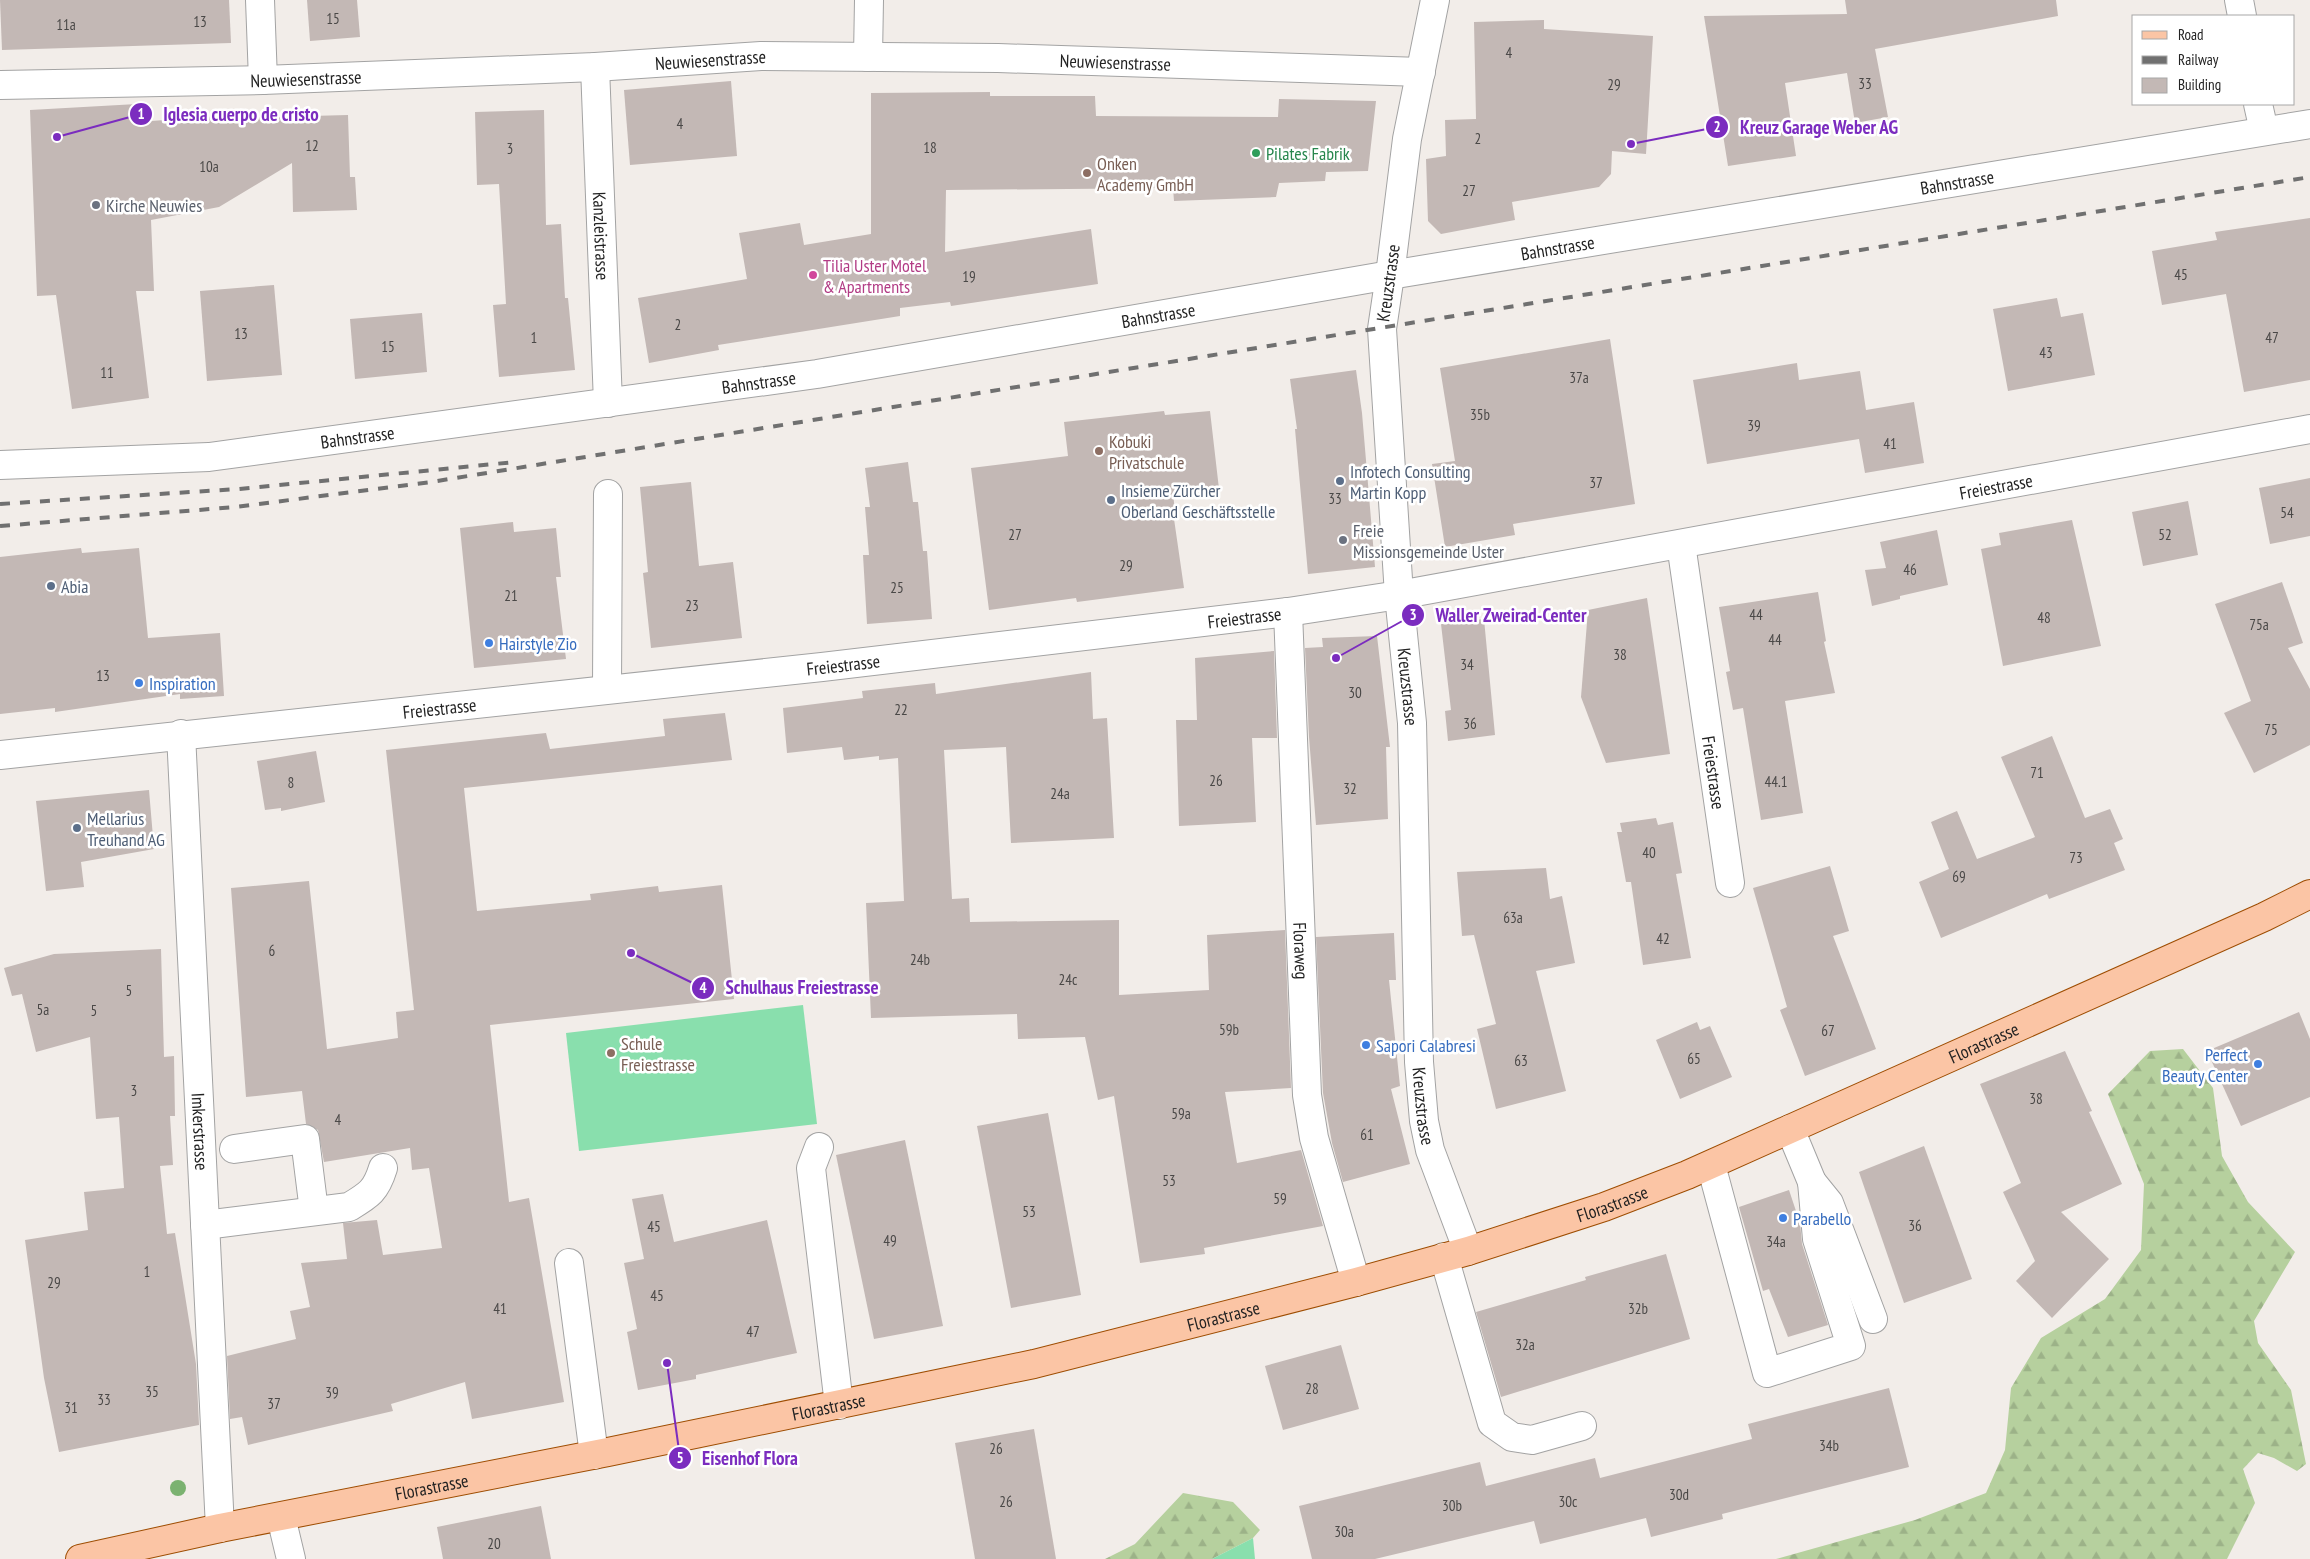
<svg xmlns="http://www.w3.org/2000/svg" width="2310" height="1559" font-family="'PT Sans Narrow',sans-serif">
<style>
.forest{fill:url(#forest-firs)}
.pitch{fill:#89dfad}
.building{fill:#c3b8b5}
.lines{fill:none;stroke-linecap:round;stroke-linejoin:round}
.minor-casing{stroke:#a3a3a3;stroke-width:30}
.major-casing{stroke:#9e4d02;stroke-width:30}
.minor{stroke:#fff;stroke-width:28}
.major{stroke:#fbc5a5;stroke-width:28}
.rail{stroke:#707070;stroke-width:4;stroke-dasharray:10 10;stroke-linecap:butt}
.tree{fill:#7bb270}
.leisure-dot{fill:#2e9e5b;stroke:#fff;stroke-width:2}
.education-dot{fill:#8d6e63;stroke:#fff;stroke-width:2}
.worship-dot{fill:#6b7280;stroke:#fff;stroke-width:2}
.hotel-dot{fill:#d1479c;stroke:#fff;stroke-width:2}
.service-dot{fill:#5c6f8a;stroke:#fff;stroke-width:2}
.shop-dot{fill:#3f7fe0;stroke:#fff;stroke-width:2}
.labels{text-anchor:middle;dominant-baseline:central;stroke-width:5;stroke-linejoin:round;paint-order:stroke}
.number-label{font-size:15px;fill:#4a4847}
.street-label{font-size:18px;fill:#222;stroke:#fff}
.leisure-label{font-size:18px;fill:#27864d;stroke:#fff;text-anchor:start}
.education-label{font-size:18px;fill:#785e54;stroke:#fff;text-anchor:start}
.worship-label{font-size:18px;fill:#5b616d;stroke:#fff;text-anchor:start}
.hotel-label{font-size:18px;fill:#b23c85;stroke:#fff;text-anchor:start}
.service-label{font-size:18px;fill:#4e5e75;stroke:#fff;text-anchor:start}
.shop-label{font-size:18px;fill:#366cbe;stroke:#fff;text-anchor:start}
.leader{fill:none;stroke:#7b2cbf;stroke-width:2}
.callout-dot{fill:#7b2cbf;stroke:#fff;stroke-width:2}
.mark-label{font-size:15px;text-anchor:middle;font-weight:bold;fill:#fff}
.callout-label{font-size:19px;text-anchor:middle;font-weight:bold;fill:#7b2cbf;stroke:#fff;stroke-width:5;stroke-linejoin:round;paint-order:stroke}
</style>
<defs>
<pattern id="forest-firs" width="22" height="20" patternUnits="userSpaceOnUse" patternTransform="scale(1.25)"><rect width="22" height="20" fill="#b6d09e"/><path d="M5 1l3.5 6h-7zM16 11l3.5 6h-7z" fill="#9cb288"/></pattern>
</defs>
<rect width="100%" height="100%" fill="#f2ede9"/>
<g class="forest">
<polygon points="2183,1049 2213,1088 2222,1156 2248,1202 2295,1252 2254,1321 2258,1343 2291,1390 2306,1464 2297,1471 2274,1458 2258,1453 2243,1469 2255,1503 2227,1559 1776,1559 1915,1520 1986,1493 2005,1450 2011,1388 2041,1338 2105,1299 2141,1250 2144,1184 2108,1094 2150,1051"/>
<polygon points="1183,1493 1233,1502 1260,1530 1253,1538 1212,1559 1105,1559 1135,1544"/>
</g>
<g class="pitch">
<polygon points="803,1005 817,1124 579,1151 566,1033"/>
<polygon points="1253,1538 1255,1559 1212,1559"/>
</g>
<g class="building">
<polygon points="0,0 229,0 231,43 2,50"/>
<polygon points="307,0 357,0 360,37 310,41"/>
<polygon points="1845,0 2056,0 2058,16 1875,49 1888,117 1855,123 1847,73 1785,83 1796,156 1728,166 1704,16 1847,14"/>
<polygon points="1544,20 1544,29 1653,36 1646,154 1612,151 1611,174 1599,187 1512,202 1515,220 1441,234 1428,221 1426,159 1446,156 1445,120 1476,119 1474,22"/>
<polygon points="731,81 737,156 630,165 624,90"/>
<polygon points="990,92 990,96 1095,96 1096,116 1278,117 1279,99 1376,101 1368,171 1326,172 1325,181 1279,183 1276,197 1174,201 1173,188 946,190 945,252 1091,229 1098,284 951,306 950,302 900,308 900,316 718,345 719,350 649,363 638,298 747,279 739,233 800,223 804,245 871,234 871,93"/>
<polygon points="137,104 138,122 232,115 232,118 348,115 350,177 355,177 357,210 293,212 292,163 219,207 151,220 154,291 136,291 149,398 72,409 56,295 37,296 30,110"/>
<polygon points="544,110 546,225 561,224 565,298 568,298 575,370 499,377 493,305 506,304 499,184 477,185 475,112"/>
<polygon points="2310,218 2310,380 2244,392 2226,294 2162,305 2152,251 2217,240 2215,232"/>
<polygon points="274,285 282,375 207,381 200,291"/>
<polygon points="2057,298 2061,317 2083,313 2095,375 2008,391 1993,309"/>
<polygon points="422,313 427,372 355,379 350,319"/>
<polygon points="1610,339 1635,504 1513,524 1515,535 1445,547 1432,464 1455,461 1440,368"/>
<polygon points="1797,363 1799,380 1860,371 1866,410 1914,402 1924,463 1865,473 1859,439 1707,464 1693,380"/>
<polygon points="1356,370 1362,413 1375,567 1308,574 1295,429 1297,429 1290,379"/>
<polygon points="1164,411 1165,415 1210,411 1219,489 1173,493 1175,512 1173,512 1184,588 1077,602 1076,598 989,610 971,468 1068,456 1064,422"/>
<polygon points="908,462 913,502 918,502 923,551 927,551 932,619 867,624 863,555 869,555 865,507 870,507 865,468"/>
<polygon points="2310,478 2310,536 2270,544 2259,488"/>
<polygon points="691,482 699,566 733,562 742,638 651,648 643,573 648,572 640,487"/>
<polygon points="2188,501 2198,555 2143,566 2132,512"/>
<polygon points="2072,520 2101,646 2003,666 1981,549 2001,545 1999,533"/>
<polygon points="513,522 514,532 556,528 561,577 556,577 566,659 474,668 460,528"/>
<polygon points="1937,530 1948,585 1900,596 1900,599 1872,606 1865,570 1886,568 1880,542"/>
<polygon points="81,548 82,553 139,548 148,638 220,633 224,696 180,699 180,694 55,712 55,708 0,714 0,557"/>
<polygon points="2282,582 2303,643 2288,648 2310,689 2310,745 2254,773 2224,713 2251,701 2215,604"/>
<polygon points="1818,592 1826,641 1824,642 1835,693 1785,701 1803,813 1761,820 1743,708 1733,710 1726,672 1730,671 1719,607"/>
<polygon points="1647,598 1670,754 1606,763 1581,697 1588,610"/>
<polygon points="1484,619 1495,735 1448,741 1445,711 1451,710 1441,624"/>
<polygon points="1377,636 1390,747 1386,747 1388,819 1316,825 1309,737 1305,648 1323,647 1322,638"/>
<polygon points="1274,651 1277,738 1252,738 1256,822 1179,826 1176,720 1197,720 1195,658"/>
<polygon points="1091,672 1093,719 1107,718 1114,838 1011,843 1006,747 944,750 952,899 969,898 970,922 1119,920 1119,995 1209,990 1207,935 1285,930 1291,1088 1225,1092 1237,1163 1301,1150 1323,1226 1204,1248 1205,1254 1140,1263 1114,1096 1098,1100 1085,1037 1018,1039 1017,1014 871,1018 866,903 904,901 898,758 879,760 879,756 844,760 842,747 787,753 783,708 863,698 862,691 935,683 936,694"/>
<polygon points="725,713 732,760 464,788 477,911 591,900 590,894 658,886 659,892 722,885 734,999 490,1025 509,1202 529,1198 564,1402 472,1419 465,1382 391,1404 393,1411 248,1445 242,1417 230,1419 227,1356 296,1339 290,1311 310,1307 301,1263 347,1259 343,1223 377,1220 383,1255 442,1248 429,1168 412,1170 410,1148 324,1162 318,1130 306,1124 302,1091 246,1097 231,888 309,881 327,1049 398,1038 396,1012 414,1010 386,750 546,733 550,749 665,736 663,719"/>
<polygon points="2052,736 2085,818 2110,809 2123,839 2114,843 2125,870 2049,899 2047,894 1941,938 1919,882 1949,869 1931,822 1957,811 1977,859 2035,837 2001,757"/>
<polygon points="316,751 325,802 281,811 281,808 265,810 257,761"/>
<polygon points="149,790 154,849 81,862 84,887 46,891 36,801"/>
<polygon points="1656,818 1658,825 1673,822 1682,873 1676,874 1691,958 1643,965 1631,882 1626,882 1617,832 1622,832 1620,823"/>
<polygon points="1830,866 1849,931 1833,936 1876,1049 1805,1076 1780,1010 1787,1007 1753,888"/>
<polygon points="1546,868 1550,899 1562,896 1575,963 1536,971 1566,1091 1496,1109 1477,1029 1496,1024 1474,935 1462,936 1457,872"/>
<polygon points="1394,933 1396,980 1389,980 1400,1086 1391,1089 1410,1164 1343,1182 1332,1143 1323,1093 1316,937"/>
<polygon points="161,949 164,1057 174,1056 175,1116 170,1116 173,1165 160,1166 167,1234 175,1233 196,1364 199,1425 59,1452 44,1378 25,1240 88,1230 84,1192 124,1188 119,1117 96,1119 90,1037 36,1052 22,994 12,996 4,968 54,954"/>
<polygon points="2299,1012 2310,1039 2310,1097 2241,1126 2207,1051"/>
<polygon points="1697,1022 1700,1030 1710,1026 1732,1077 1680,1099 1656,1040"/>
<polygon points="2065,1051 2092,1111 2089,1112 2122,1184 2061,1212 2109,1259 2052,1318 2016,1281 2035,1261 2003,1192 2021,1183 1980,1084"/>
<polygon points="1048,1113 1081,1295 1011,1308 977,1126"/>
<polygon points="905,1140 943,1326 874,1339 836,1155"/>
<polygon points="1924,1146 1972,1279 1904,1303 1859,1172"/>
<polygon points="1789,1190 1800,1223 1802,1244 1828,1325 1788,1337 1769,1289 1763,1291 1739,1207"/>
<polygon points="663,1194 674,1242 767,1220 797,1353 696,1375 696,1379 638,1390 627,1332 637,1329 624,1263 644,1259 632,1199"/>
<polygon points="1666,1254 1690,1339 1501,1397 1476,1312 1586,1280 1585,1277"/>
<polygon points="1341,1345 1359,1409 1283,1430 1265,1366"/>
<polygon points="1889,1388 1909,1467 1722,1514 1723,1519 1651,1537 1646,1518 1540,1544 1534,1521 1375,1559 1312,1559 1299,1506 1480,1462 1486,1486 1595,1458 1600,1478 1752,1439 1748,1424"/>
<polygon points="1034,1429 1056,1559 975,1559 955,1443"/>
<polygon points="541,1506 551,1559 443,1559 437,1527"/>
</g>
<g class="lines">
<g class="minor-casing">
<g id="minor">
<polyline points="260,0 263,80"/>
<path id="s1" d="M1435 0 1407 139 1390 275 1382 329 1399 595 1412 723 1419 1062 1424 1121 1430 1150 1468 1251"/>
<polyline points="2239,0 2242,16"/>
<polyline points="868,57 869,0"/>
<path id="s2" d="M595 67 608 403"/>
<path id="s3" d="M0 85 263 80 595 67 761 56 998 58 1421 72"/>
<polyline points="2258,104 2264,131"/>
<path id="s4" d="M0 465 209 457 817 374 1390 275 2310 124"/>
<path id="s5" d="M1681 544 1730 883"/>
<path id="s6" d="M1288 612 1307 1095 1314 1138 1356 1282"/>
<polyline points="607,689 608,494"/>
<path id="s7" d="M181 734 220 1528"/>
<path id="s8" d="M0 755 822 667 1288 612 1399 595 2310 429"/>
<polyline points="1790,1129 1812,1182 1829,1203 1873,1319"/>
<polyline points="819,1147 811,1168 839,1405"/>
<polyline points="234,1149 305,1139 314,1211"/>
<polyline points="1711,1165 1767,1373 1851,1346 1817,1239 1812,1182"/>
<path d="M205 1225 349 1207C369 1195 376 1191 383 1168"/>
<polyline points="1444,1257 1492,1423 1512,1437 1532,1440 1582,1426"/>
<polyline points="569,1263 594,1455"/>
<polyline points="281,1517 291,1559"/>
</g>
</g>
<g class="major-casing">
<g id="major">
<path id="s9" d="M80 1559 220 1528 608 1452 1034 1364 1356 1282 1468 1251 1604 1207 1687 1175 2264 917 2310 894"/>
</g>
</g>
<use href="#minor" class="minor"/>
<use href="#major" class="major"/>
<g class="rail">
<polyline points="0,504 239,489 515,462"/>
<polyline points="0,526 235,507 431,482 2310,177"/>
</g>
</g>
<circle class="tree" cx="178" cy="1488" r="8"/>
<circle class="leisure-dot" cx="1256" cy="153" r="5"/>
<g class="education-dot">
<circle cx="1087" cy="173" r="5"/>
<circle cx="1099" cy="451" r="5"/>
<circle cx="611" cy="1053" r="5"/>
</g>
<g class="worship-dot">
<circle cx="96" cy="205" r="5"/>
<circle cx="1343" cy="540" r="5"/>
</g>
<circle class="hotel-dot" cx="813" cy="275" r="5"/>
<g class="service-dot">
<circle cx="1340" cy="481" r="5"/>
<circle cx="1111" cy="500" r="5"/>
<circle cx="51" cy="586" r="5"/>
<circle cx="77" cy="828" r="5"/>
</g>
<g class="shop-dot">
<circle cx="489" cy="643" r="5"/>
<circle cx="139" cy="683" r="5"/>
<circle cx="1366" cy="1045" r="5"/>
<circle cx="2258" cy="1064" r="5"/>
<circle cx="1783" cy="1218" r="5"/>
</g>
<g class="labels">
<g class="number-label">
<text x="333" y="18">15</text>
<text x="200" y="21">13</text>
<text x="66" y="24">11a</text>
<text x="1509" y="52">4</text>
<text x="1865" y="83">33</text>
<text x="1614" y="84">29</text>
<text x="680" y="123">4</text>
<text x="1478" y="138">2</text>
<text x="312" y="145">12</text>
<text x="930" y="147">18</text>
<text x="510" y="148">3</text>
<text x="209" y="166">10a</text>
<text x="1469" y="190">27</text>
<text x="2181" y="274">45</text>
<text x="969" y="276">19</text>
<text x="678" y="324">2</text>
<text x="241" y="333">13</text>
<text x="534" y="337">1</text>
<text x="2272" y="337">47</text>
<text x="388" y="346">15</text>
<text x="2046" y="352">43</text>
<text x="107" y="372">11</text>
<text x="1579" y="377">37a</text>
<text x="1480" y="414">35b</text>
<text x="1754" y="425">39</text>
<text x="1890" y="443">41</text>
<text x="1596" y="482">37</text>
<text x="1335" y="498">33</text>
<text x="2287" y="512">54</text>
<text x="1015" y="534">27</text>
<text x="2165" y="534">52</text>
<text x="1126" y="565">29</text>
<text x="1910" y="569">46</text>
<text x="897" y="587">25</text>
<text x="511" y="595">21</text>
<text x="692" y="605">23</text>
<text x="1756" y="614">44</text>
<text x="2044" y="617">48</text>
<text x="2259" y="624">75a</text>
<text x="1775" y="639">44</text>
<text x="1620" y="654">38</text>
<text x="1467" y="664">34</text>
<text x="103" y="675">13</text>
<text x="1355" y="692">30</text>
<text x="901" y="709">22</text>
<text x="1470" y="723">36</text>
<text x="2271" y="729">75</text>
<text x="2037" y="772">71</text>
<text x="1216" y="780">26</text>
<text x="1776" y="781">44.1</text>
<text x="291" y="782">8</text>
<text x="1350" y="788">32</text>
<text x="1060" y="793">24a</text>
<text x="1649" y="852">40</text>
<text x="2076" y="857">73</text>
<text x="1959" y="876">69</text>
<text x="1513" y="917">63a</text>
<text x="1663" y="938">42</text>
<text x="272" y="950">6</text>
<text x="920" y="959">24b</text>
<text x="1068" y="979">24c</text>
<text x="129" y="990">5</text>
<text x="43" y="1009">5a</text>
<text x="94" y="1010">5</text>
<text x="1229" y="1029">59b</text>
<text x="1828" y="1030">67</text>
<text x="1694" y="1058">65</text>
<text x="1521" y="1060">63</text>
<text x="134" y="1090">3</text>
<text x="2036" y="1098">38</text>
<text x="1181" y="1113">59a</text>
<text x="338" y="1119">4</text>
<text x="1367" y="1134">61</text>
<text x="1169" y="1180">53</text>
<text x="1280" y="1198">59</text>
<text x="1029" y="1211">53</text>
<text x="1915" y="1225">36</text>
<text x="654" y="1226">45</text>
<text x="890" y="1240">49</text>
<text x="1776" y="1241">34a</text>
<text x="147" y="1271">1</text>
<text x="54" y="1282">29</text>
<text x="657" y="1295">45</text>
<text x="500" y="1308">41</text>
<text x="1638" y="1308">32b</text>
<text x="753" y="1331">47</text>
<text x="1525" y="1344">32a</text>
<text x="1312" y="1388">28</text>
<text x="152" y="1391">35</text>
<text x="332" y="1392">39</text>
<text x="104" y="1399">33</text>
<text x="274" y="1403">37</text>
<text x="71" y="1407">31</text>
<text x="1829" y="1445">34b</text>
<text x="996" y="1448">26</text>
<text x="1679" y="1494">30d</text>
<text x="1006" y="1501">26</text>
<text x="1568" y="1501">30c</text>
<text x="1452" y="1505">30b</text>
<text x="1344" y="1531">30a</text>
<text x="494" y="1543">20</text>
</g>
<g class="street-label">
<text stroke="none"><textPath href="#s3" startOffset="711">Neuwiesenstrasse</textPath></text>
<text stroke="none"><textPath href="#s3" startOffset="1116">Neuwiesenstrasse</textPath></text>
<text stroke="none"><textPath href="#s3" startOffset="306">Neuwiesenstrasse</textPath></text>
<text stroke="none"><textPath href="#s4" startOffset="1979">Bahnstrasse</textPath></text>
<text stroke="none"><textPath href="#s2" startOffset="169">Kanzleistrasse</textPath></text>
<text stroke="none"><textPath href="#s4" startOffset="1574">Bahnstrasse</textPath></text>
<text transform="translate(1388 283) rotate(-82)">Kreuzstrasse</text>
<text stroke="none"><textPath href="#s4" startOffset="1169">Bahnstrasse</textPath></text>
<text stroke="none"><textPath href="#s4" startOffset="764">Bahnstrasse</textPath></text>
<text stroke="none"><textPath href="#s4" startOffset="359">Bahnstrasse</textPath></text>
<text stroke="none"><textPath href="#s8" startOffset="2015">Freiestrasse</textPath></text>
<text stroke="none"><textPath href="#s8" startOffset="1252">Freiestrasse</textPath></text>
<text stroke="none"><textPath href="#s8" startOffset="848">Freiestrasse</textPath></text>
<text stroke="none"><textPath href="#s1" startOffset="692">Kreuzstrasse</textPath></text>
<text stroke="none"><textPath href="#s8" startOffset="442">Freiestrasse</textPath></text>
<text stroke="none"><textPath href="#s5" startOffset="231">Freiestrasse</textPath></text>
<text stroke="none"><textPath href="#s6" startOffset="339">Floraweg</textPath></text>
<text stroke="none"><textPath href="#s9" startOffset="1979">Florastrasse</textPath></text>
<text stroke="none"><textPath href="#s1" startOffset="1112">Kreuzstrasse</textPath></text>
<text stroke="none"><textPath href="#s7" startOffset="398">Imkerstrasse</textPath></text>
<text stroke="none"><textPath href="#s9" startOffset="1574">Florastrasse</textPath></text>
<text stroke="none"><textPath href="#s9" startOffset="1169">Florastrasse</textPath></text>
<text stroke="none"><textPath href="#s9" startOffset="764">Florastrasse</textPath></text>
<text stroke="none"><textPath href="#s9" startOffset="359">Florastrasse</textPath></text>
</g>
<g class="leisure-label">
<text x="1266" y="153">Pilates Fabrik</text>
</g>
<g class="education-label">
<text x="1097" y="163">Onken<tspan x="1097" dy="21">Academy GmbH</tspan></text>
<text x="1109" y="441">Kobuki<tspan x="1109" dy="21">Privatschule</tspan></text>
<text x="621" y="1043">Schule<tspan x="621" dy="21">Freiestrasse</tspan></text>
</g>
<g class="worship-label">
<text x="106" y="205">Kirche Neuwies</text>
<text x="1353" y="530">Freie<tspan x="1353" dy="21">Missionsgemeinde Uster</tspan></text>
</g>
<g class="hotel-label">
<text x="823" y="265">Tilia Uster Motel<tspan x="823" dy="21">&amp; Apartments</tspan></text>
</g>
<g class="service-label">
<text x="1350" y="471">Infotech Consulting<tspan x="1350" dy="21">Martin Kopp</tspan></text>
<text x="1121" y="490">Insieme Zürcher<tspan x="1121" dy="21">Oberland Geschäftsstelle</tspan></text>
<text x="61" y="586">Abia</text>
<text x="87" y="818">Mellarius<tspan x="87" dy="21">Treuhand AG</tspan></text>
</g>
<g class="shop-label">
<text x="499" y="643">Hairstyle Zio</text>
<text x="149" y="683">Inspiration</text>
<text x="1376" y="1045">Sapori Calabresi</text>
<text x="2248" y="1054" text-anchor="end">Perfect<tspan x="2248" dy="21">Beauty Center</tspan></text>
<text x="1793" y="1218">Parabello</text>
</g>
</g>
<path class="leader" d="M57 137L141 114M1631 144L1717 127M1336 658L1413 615M631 953L703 988M667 1363L680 1458"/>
<g class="callout-dot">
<circle cx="57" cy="137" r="5"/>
<circle cx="1631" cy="144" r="5"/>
<circle cx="1336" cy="658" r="5"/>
<circle cx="631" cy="953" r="5"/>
<circle cx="667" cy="1363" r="5"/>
<circle cx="141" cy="114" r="12"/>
<circle cx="1717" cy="127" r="12"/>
<circle cx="1413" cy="615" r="12"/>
<circle cx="703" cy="988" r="12"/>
<circle cx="680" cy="1458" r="12"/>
</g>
<g class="mark-label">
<text x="141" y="119">1</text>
<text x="1717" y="132">2</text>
<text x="1413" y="620">3</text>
<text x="703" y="993">4</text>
<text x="680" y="1463">5</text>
</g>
<g class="callout-label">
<text x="241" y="121">Iglesia cuerpo de cristo</text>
<text x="1819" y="134">Kreuz Garage Weber AG</text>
<text x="1511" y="622">Waller Zweirad-Center</text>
<text x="802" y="994">Schulhaus Freiestrasse</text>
<text x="750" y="1465">Eisenhof Flora</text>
</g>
<rect x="2132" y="15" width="162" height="90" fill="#ffffff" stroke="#a7a7a7"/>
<rect x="2142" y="31" width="25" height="8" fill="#fbc5a5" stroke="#a7a7a7"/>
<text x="2178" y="40" font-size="15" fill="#222222">Road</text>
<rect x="2142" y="56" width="25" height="8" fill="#707070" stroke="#a7a7a7"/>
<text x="2178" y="65" font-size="15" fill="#222222">Railway</text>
<rect x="2142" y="78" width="25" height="15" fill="#c3b8b5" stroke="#a7a7a7"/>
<text x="2178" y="90" font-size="15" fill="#222222">Building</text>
</svg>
